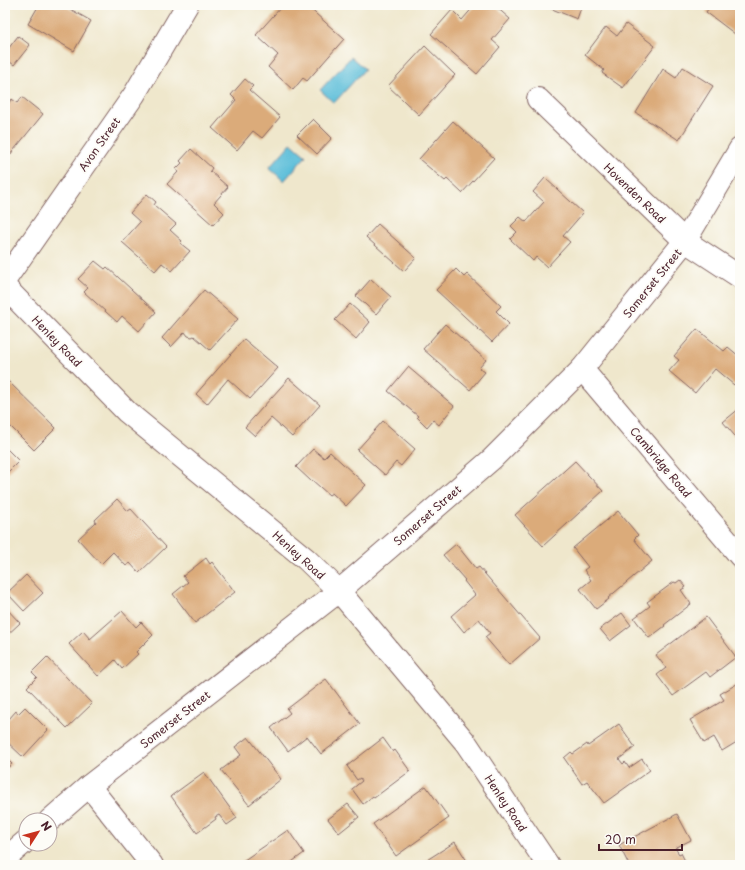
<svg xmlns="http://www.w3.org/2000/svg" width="745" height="870" font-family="'Playpen Sans',sans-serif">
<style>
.water{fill:#5bbed9;stroke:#526e82}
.building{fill:#dbab7a}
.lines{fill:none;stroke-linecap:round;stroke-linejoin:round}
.minor-casing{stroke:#846563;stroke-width:24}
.minor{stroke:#fff;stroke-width:22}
.labels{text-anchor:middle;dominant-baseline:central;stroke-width:4;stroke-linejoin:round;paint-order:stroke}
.street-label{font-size:11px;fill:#4a1f2b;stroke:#fdfcf7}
</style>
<rect width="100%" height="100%" fill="#fdfcf7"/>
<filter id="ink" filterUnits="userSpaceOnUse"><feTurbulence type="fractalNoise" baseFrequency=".025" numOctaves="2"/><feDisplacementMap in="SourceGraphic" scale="8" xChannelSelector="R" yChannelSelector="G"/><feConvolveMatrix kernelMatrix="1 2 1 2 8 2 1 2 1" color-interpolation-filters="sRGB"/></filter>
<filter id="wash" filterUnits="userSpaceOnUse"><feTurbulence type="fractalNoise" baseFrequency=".012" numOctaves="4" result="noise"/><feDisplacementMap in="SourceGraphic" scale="16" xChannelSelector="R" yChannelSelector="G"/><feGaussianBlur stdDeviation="0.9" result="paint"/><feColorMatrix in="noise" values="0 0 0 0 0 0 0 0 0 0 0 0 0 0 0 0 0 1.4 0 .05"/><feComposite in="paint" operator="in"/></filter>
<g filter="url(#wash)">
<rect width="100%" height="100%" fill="#efe7cc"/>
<g class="water">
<polygon points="351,57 365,69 334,103 320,90"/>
<polygon points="291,143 306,156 284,181 269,168"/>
</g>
<g id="blocks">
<g class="building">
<polygon points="39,5 63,5 91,21 74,51 28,24"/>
<polygon points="283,5 306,5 344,39 307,81 303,78 293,90 268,67 278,55 256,35"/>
<polygon points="475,5 494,5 510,19 492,40 500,47 477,74 431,34 452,10 462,20"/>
<polygon points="542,5 582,5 577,19"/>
<polygon points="711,5 740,5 740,27 735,34 706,12"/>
<polygon points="626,24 655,46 623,88 602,73 604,70 585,55 606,27 617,36"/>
<polygon points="18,36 30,45 14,65 5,58 5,53"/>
<polygon points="425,46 455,75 419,115 388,86"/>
<polygon points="683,67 713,86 679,140 636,113 663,69 676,78"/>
<polygon points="245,79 253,86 249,90 280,117 262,138 253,131 237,150 212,128 236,100 231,95"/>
<polygon points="22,97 43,114 5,161 5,107 12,99 17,103"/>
<polygon points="313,119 332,138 317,154 297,135"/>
<polygon points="453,121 494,158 462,193 447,179 445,181 419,159"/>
<polygon points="191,149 212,168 210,171 228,187 214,203 224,213 213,225 167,184 178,172 176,169 182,163 180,161"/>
<polygon points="545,178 583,213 563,236 570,242 547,267 536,257 533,261 510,239 517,232 511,226 520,217 526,222 544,202 533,192"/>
<polygon points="147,194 156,202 154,205 176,224 170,230 182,241 180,243 190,251 172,271 162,263 155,271 122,242 140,222 130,213"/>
<polygon points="378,224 416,258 404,271 366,237"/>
<polygon points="95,261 105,269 107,267 156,312 139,331 122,316 117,322 84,292 88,288 78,279"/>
<polygon points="456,269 464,277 467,274 501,306 496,311 509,324 492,342 436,290"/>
<polygon points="371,279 391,297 376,314 356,296"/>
<polygon points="204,290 238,319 210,350 194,336 192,337 188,336 185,332 171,347 162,338"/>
<polygon points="350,304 370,322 356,339 335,320"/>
<polygon points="445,324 486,360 479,368 485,372 470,390 423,349"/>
<polygon points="697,329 724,351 728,347 740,357 740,378 734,385 715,369 695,393 669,371 679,360 674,356"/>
<polygon points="244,339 278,368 250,399 228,379 207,404 196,394"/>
<polygon points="408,367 454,406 439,425 433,420 427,427 417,417 418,416 388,391"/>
<polygon points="289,378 320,405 292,437 271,418 255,436 245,427"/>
<polygon points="8,381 56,428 34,450 5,421 5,385"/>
<polygon points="740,408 740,442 723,422"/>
<polygon points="383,421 415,449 401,466 396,462 385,475 357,450"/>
<polygon points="5,447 19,461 5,475"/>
<polygon points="313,449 324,458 330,452 366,485 346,506 332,493 329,495 312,480 311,481 296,467"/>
<polygon points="575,461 603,491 543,546 515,515"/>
<polygon points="117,499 128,511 131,509 166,547 139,573 130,563 126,566 113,552 101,564 78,539 96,522 95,520"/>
<polygon points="618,511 638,535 634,539 652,561 608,598 609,599 596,609 580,589 591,580 584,570 588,567 573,548"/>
<polygon points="456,544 476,569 479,567 540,638 509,665 485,637 490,633 479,619 464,632 451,616 475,595 464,581 465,580 443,555"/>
<polygon points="206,558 210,564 212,562 235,592 195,623 173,594 188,582 183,576"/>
<polygon points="26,575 43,593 24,611 7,593"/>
<polygon points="680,580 686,587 681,590 691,604 664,625 665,626 649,638 634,618 650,606 647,602 674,582 676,583"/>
<polygon points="5,607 20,623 5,637"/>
<polygon points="122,611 136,627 141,622 153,635 136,652 138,654 122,669 115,660 98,676 69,644 83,631 90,639"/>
<polygon points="622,613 631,625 610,641 600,629"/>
<polygon points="706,617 736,657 710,677 706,672 673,696 657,675 666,668 656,655"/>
<polygon points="47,657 92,704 67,728 27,687 37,677 32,672"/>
<polygon points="326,679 360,724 321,754 307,736 288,751 271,728 290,713 287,709"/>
<polygon points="740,682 740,740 722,751 714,737 704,743 690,720 724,700 720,694"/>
<polygon points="25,707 48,730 23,757 5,740 5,716 9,719 16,711 18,714"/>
<polygon points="619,724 635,747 619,759 623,764 625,762 629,768 642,759 650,770 604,803 587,781 582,784 564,758 571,752 573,754 587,744 588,746"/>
<polygon points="248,737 281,779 249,805 221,770 241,755 235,747"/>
<polygon points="383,738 393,752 395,750 410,771 374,798 373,796 363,804 352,789 362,781 360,778 357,780 347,766"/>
<polygon points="5,757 12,764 5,770"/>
<polygon points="204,772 237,818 227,825 219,815 215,817 216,819 197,833 171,796"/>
<polygon points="426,786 449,818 396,856 373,824"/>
<polygon points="348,804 359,817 339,833 328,819"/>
<polygon points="677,814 691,840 675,848 679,854 681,853 687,865 629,865 619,845"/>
<polygon points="288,830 304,853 289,864 290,865 237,865"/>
<polygon points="455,842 467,861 461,865 419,865"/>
</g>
</g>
</g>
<g filter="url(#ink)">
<use href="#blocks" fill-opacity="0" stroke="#846563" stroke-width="1"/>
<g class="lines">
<g class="minor-casing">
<g id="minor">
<polyline points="538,99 685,241 740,277"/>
<polyline points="5,280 134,95 187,5"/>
<polyline points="5,287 127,412 306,559 339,591 466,743 548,865"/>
<polyline points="582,369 740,556"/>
<polyline points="89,786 152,865"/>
<polyline points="50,820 89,786 339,591 492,459 582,369 685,241 740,149"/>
<polyline points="5,859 26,841"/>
</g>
</g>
<use href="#minor" class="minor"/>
</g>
</g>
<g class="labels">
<g class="street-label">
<text transform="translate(99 144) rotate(-55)">Avon Street</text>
<text transform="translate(635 193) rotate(44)">Hovenden Road</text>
<text transform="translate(652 283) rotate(-51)">Somerset Street</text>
<text transform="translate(57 341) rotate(46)">Henley Road</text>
<text transform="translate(661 462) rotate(50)">Cambridge Road</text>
<text transform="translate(427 515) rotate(-41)">Somerset Street</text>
<text transform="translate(299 555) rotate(42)">Henley Road</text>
<text transform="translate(175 719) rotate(-38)">Somerset Street</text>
<text transform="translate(506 803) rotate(56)">Henley Road</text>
</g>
</g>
<rect width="745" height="870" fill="none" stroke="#fdfcf7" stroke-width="20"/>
<g transform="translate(38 832) rotate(54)"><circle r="19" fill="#fdfcf7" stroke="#b5a4a5"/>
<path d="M0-3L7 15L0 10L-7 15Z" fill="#c8321e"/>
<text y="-6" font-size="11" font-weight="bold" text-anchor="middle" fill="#4a1f2b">N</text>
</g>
<path d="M599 844v6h83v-6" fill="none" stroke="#4a1f2b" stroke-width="2"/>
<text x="605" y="844" font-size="12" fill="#4a1f2b" stroke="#fdfcf7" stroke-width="3" paint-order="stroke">20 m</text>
</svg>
